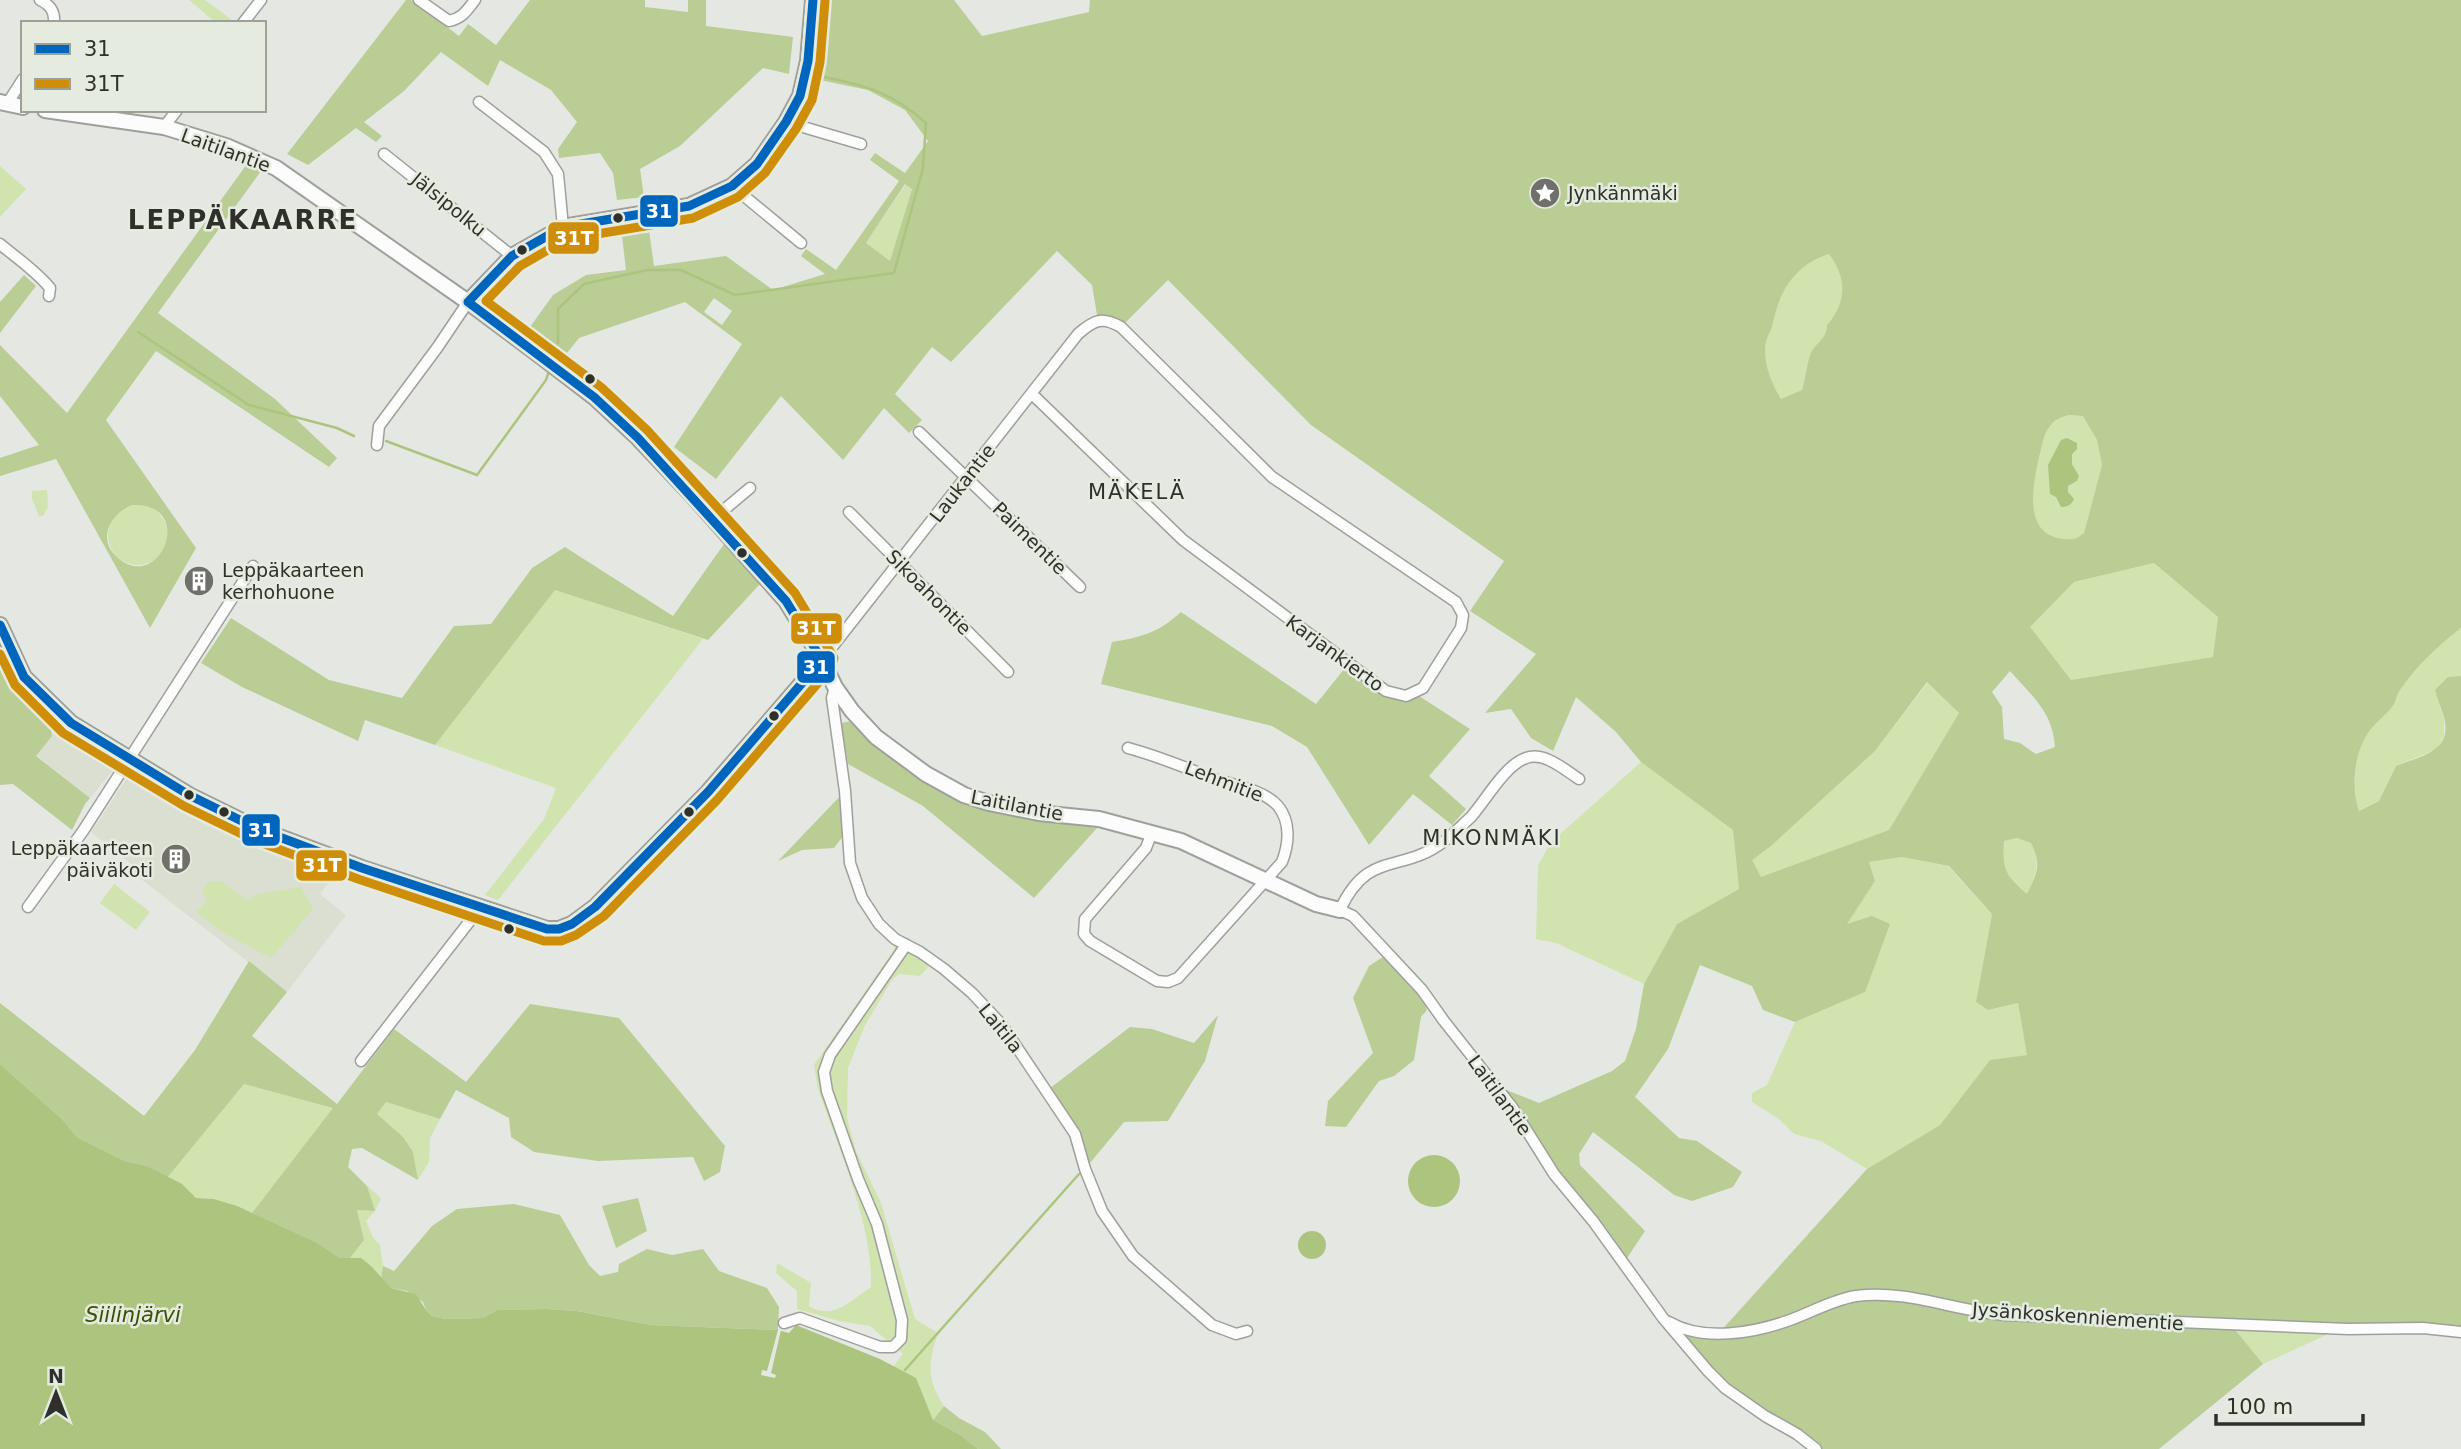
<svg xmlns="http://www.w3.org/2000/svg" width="2461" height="1449" font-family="'DejaVu Sans',sans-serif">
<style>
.built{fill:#dadfd2}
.green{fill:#d1e3ae;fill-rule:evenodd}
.forest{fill:#bacd95;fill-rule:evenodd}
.water{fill:#adc47f}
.pier{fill:#e5e8e2}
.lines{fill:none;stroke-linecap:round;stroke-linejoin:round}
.stream{stroke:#adc47f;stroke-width:2.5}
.street-casing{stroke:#9ea09c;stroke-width:13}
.secondary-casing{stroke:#9ea09c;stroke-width:18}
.street{stroke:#fbfcfb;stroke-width:10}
.secondary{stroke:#fbfcfb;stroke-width:14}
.bus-1-casing{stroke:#e6ebdf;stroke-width:14}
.bus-2-casing{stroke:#e6ebdf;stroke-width:14}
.bus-1{stroke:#0065bd;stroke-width:9}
.bus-2{stroke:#cf8e09;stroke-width:9}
.bus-dot{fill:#2f302c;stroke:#e6ebdf;stroke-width:2.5}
.labels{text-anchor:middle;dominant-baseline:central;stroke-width:5;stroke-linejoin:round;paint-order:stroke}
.street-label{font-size:19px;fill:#2f302c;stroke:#e6ebdf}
.poi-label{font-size:19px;fill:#2f302c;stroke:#e6ebdf;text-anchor:start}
.neighbourhood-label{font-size:21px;letter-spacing:2px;fill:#2f302c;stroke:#e6ebdf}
.water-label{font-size:21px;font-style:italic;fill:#3c4f06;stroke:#e6ebdf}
.district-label{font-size:26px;font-weight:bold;letter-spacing:2px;fill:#2f302c;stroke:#e6ebdf}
.line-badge{stroke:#e6ebdf;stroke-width:2.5}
.badge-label{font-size:19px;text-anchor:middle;font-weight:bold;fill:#fff}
</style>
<rect width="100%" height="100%" fill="#e5e8e2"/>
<g class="built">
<polygon points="61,723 116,766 90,798 36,755"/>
<polygon points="133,769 181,803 261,841 340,867 320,894 346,915 287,992 133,873 136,868 91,832"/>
</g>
<g class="green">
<polygon points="189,0 205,0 232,20 229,23 216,23"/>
<polygon points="0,166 26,189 0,217"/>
<polygon points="906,184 912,188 890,262 866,243"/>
<path d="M1829 254C1847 278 1847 302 1827 325 1827 340 1814 343 1810 355 1807 364 1805 380 1802 390L1781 399C1772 384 1762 361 1766 342 1767 337 1770 332 1772 327 1779 292 1793 266 1829 254Z"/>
<path d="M2068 415 2084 416 2097 440 2102 465 2084 533C2077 539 2073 540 2064 539 2023 536 2032 485 2039 457 2041 447 2043 434 2050 426 2055 419 2061 417 2068 415ZM2071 439 2072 464 2079 476 2077 481 2068 486 2062 507 2056 496Z"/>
<polygon points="47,490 48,507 43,516 39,516 32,499 32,491"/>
<circle cx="138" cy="535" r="30"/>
<polygon points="2154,563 2218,617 2213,657 2071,680 2029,628 2074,582"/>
<polygon points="555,590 703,639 498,900 485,895 544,819 556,788 435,745"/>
<path d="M2461 628V676L2448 677 2439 704 2444 719V736L2437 749 2396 766 2379 801 2358 811C2353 786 2353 754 2368 732 2375 722 2387 715 2394 704 2396 700 2397 694 2400 690 2416 666 2439 645 2461 628Z"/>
<polygon points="1928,682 1959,713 1889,830 1761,878 1751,860 1771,846 1875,751"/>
<polygon points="1641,762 1733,830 1739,889 1677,924 1644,984 1556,943 1536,939 1538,866 1550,843"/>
<path d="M2017 838 2031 843C2041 864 2036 875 2027 895 2005 873 2002 872 2004 841Z"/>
<polygon points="1902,857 1948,866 1992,914 1976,1002 1988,1010 2018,1003 2027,1055 1990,1060 1940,1125 1867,1169 1821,1141 1794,1134 1779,1119 1752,1102 1752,1093 1767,1085 1795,1022 1865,992 1846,925 1875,881 1869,862"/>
<polygon points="209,881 221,881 249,901 254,895 301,887 313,909 271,958 220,931 197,912 207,900 202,890"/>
<polygon points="114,884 150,912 136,930 100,903"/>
<path d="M895 939 944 969 929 966 920 976 899 974 892 980 865 1025 848 1068 847 1118 856 1151 881 1203 915 1319 938 1333C928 1364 926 1378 944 1406L933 1420 978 1449 871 1395 903 1354 870 1326 839 1321 797 1309V1291L776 1273 777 1263 811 1283 809 1306C833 1321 850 1301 871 1287 873 1224 839 1150 818 1089L814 1065 894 950Z"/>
<polygon points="244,1084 334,1108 252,1213 214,1199 195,1198 167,1178"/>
<polygon points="386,1102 440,1119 430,1138 429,1162 418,1180 413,1152 377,1114"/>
<polygon points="367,1186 381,1198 375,1211 366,1221 373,1238 380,1245 383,1266 381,1279 371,1266 350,1258 364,1240 357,1210 374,1211"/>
<polygon points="2231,1325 2347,1329 2326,1335 2263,1364"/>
</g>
<g class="forest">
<polygon points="406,0 411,0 459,36 468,24 496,45 530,0 645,0 645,7 688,12 688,0 706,0 706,26 793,37 789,74 763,68 680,146 640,169 644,197 617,200 613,173 600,153 559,158 558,149 577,122 551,90 500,60 488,86 441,52 404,91 364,122 382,136 376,142 356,128 308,165 287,154"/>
<path d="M825 0H954L982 36 1089 12 1090 0H2461V628C2439 645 2416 666 2400 690 2397 694 2396 700 2394 704 2387 715 2375 722 2368 733 2354 753 2351 788 2359 811L2379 801 2396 766C2420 756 2453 752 2444 717 2441 708 2438 700 2435 690L2448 677 2461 676V1330L2232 1326 2263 1364 2159 1449H1816L1725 1388 1672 1324 1719 1333 1867 1169 1940 1125 1990 1060 2027 1055 2018 1003 1988 1010 1976 1002 1992 914 1949 866 1902 857 1869 862 1875 881 1847 924 1872 916 1890 924 1865 992 1795 1022 1763 1010 1752 986 1700 965 1668 1049 1635 1097 1679 1138 1697 1141 1742 1172 1733 1187 1692 1201 1674 1195 1593 1132 1579 1154 1580 1165 1645 1231 1623 1264 1496 1086 1539 1103 1612 1071 1625 1061 1636 1029 1644 984 1677 924 1739 889 1733 830 1641 762 1616 732 1576 697 1553 751 1531 738 1511 709 1485 713 1536 654 1470 611 1504 561 1311 425 1168 280 1121 327 1098 321 1092 285 1057 251 951 362 932 347 895 394 922 420 909 433 884 408 843 460 781 396 716 479 674 447 742 344 685 302 579 338 567 353 530 327 553 295 586 275 626 270 621 227 648 223 654 266 726 256 773 290 825 274 801 256 806 249 836 270 899 181 870 160 875 153 905 173 928 141 905 110 868 90 815 79ZM905 184 912 189 890 261 866 243ZM1829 254C1847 278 1847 302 1827 325 1827 340 1814 343 1810 355 1807 364 1805 380 1802 390L1781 399C1772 384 1762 361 1766 342 1767 337 1770 332 1772 327 1779 292 1793 266 1829 254ZM714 298 732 311 722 325 704 312ZM2069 415 2083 416 2097 440 2102 465 2084 533C2077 539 2073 540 2064 539 2022 535 2033 485 2039 457 2042 447 2043 434 2050 426 2055 419 2061 417 2069 415ZM2154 563 2218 617 2213 657 2071 680 2030 627 2074 582ZM2010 671C2032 696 2053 712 2055 747L2036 754 2020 743 2004 739 2002 707 1992 692ZM1927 682 1959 713 1889 830 1761 877 1752 860 1771 846 1875 751ZM2017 838 2031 843C2042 866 2037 873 2027 894 2006 875 2002 871 2004 841Z"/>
<path d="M247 164 261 171 158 313 275 399 337 458 329 467 156 351 106 420 196 548 150 628 56 459 0 476V458L39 445 0 396V345L67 413ZM132 505C199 503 158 597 116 556 97 538 111 513 132 505Z"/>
<polygon points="24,275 36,286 0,333 0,302"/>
<polygon points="724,544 760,584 708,640 555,590 435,745 365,720 358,741 242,687 201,663 231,618 329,680 402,698 454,626 491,624 532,568 565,547 673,616"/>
<path d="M1181 612 1316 704 1349 663 1387 691 1416 694 1470 729 1429 776 1466 809 1452 825 1413 794 1369 845 1307 747 1272 726 1101 684 1112 642C1142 637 1158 633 1181 612Z"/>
<polygon points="0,645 35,704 50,721 52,736 36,756 90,798 85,804 72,830 13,784 0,785"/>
<polygon points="853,721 872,743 924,779 1039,819 1097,828 1034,898 923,806 848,764 841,723"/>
<polygon points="845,791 847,831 834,848 802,850 778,861"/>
<polygon points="1383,957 1422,997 1427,1010 1421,1017 1414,1060 1394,1076 1379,1081 1346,1127 1325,1126 1328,1101 1373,1053 1353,998 1369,966"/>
<polygon points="249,961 287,992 252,1036 337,1104 394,1029 466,1082 530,1004 619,1018 725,1146 720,1172 704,1181 693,1157 598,1161 534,1152 511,1137 509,1118 456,1090 440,1119 386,1102 377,1114 403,1137 413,1152 418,1180 362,1148 352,1149 348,1167 367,1186 375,1211 357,1210 364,1240 350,1258 340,1258 316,1242 252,1213 333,1108 244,1084 167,1178 147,1166 125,1161 77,1137 62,1119 0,1064 0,1003 144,1116 195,1050"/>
<polygon points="1218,1015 1205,1061 1168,1121 1124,1122 1085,1169 1075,1134 1045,1092 1130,1027 1152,1029 1194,1043"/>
<polygon points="638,1198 647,1231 616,1248 602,1206"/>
<polygon points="514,1204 560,1215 589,1265 600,1276 618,1272 619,1264 647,1249 672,1255 703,1249 719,1271 767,1288 779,1307 778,1330 651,1325 577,1311 547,1309 497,1310 483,1318 446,1319 432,1316 426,1310 423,1302 407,1291 391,1288 381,1279 383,1266 394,1271 432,1226 457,1209"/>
<polygon points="944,1406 959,1418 985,1432 1001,1449 978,1449 959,1434 933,1420"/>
</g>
<g class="water">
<path d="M2067 438 2077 443V449L2072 454V464L2079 476 2077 481 2068 486V492L2074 499C2071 505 2068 507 2061 507L2056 497 2050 494 2048 465 2061 440Z"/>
<polygon points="0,1064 62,1119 77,1137 125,1161 147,1166 182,1184 196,1198 214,1199 237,1206 316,1242 340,1258 361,1258 371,1266 391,1288 416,1294 426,1310 432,1316 446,1319 483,1318 497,1310 547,1309 577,1311 651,1325 778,1330 789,1333 796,1325 880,1359 916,1378 933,1420 959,1434 978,1449 0,1449"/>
<circle cx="1434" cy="1181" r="26"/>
<circle cx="1312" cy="1245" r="14"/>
</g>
<polygon class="pier" points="778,1330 781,1330 771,1373 776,1375 775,1378 761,1375 762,1370 767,1371"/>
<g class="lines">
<g class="stream">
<polyline points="138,332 249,405 337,428 354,436"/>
<path d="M558 343V309L584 284 647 270H681L735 295 894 273 923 168 926 123C890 90 862 85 815 75"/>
<polyline points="386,441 477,475 546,380 548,374"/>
<polyline points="905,1370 1079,1174"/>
</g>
<g class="street-casing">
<g id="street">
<path d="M40 0C50 5 55 11 54 23"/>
<path d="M419 0 449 21C463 18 467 10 475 0"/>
<polyline points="243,23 261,0"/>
<polyline points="479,102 544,152 558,174 563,227"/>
<polyline points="7,104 23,79"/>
<polyline points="786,122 861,144"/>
<polyline points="164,127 177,110"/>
<polyline points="384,154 512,256"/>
<polyline points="732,186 801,243"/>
<path d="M0 244C18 259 36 271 50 288L49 296"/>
<polyline points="919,432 1080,587"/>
<polyline points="377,445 379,426 437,348 468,302"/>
<polyline points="849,512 1008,672"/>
<polyline points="713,519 750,488"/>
<path d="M822 660 1078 334C1094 320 1102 316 1121 327L1272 477 1456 602 1463 615 1461 628 1423 688 1406 696 1386 691 1183 540 1032 394"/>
<polyline points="835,687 832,698 845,791 850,863 862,898 879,924 895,939 920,952 944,969 972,993 1002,1025 1075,1134 1085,1169 1102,1211 1133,1256 1212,1325 1236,1334 1247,1331"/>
<path d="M1128 748C1157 756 1180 765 1209 777 1230 785 1262 788 1278 806 1291 822 1289 844 1282 862L1178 978 1168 982 1157 981 1090 941 1084 934 1085 919 1146 848 1152 832"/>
<path d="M1579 779C1565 770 1544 751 1526 758 1505 765 1486 800 1471 817 1462 825 1453 835 1443 842 1401 874 1368 849 1340 910L1353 916 1422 990 1444 1021 1512 1107 1554 1174 1593 1221 1663 1318 1708 1371 1725 1388 1765 1416 1797 1434 1816 1449"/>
<polyline points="28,907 83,831 253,566"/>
<polyline points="361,1061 480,908"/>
<path d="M1669 1322C1703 1342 1754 1333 1790 1320 1812 1312 1832 1300 1856 1296 1906 1289 1955 1311 2005 1315L2348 1329 2423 1328 2461 1332"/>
<polyline points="784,1323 800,1318 880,1347 893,1347 901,1339 902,1320 877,1224 858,1179 827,1091 824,1072 830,1055 906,945"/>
</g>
</g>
<g class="secondary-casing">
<g id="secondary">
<polyline points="0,102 23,107"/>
<polyline points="45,110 164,127 226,146 276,168 468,302 547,361 594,397 638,438 692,495 786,601 822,660 835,687 852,711 876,737 926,774 964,795 989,803 1039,813 1099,819 1181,841 1316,904 1340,910"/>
<polyline points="468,302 512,256 563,227 689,206 732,186 757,164 786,122 800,96 808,61 813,0"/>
<polyline points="0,625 24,677 71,723 189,795 258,829 362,868 547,929 559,929 572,924 595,907 708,792 822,660"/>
</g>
</g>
<use href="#street" class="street"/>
<use href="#secondary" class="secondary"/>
<g class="bus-1-casing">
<polyline id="bus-1" points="0,625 24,677 71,723 189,795 258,829 362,868 547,929 559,929 572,924 595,907 708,792 822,660 786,601 638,438 594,397 468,302 512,256 563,227 689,206 732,186 757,164 786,122 800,96 808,61 813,0"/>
</g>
<g class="bus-2-casing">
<polyline id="bus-2" points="0,654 15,685 63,733 184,806 254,840 358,879 544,941 561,941 576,935 604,916 717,800 831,668 834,658 795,593 647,430 601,387 486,301 520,266 567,239 693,218 738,197 765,173 796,129 812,100 820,62 825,1"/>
</g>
<use href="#bus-1" class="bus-1"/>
<use href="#bus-2" class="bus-2"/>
</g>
<defs>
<g id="sight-disc" transform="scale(1.575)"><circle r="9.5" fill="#6f706c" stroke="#e6ebdf"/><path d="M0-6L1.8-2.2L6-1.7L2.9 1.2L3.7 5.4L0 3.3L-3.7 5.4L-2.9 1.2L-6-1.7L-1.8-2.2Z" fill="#fff"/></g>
<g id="building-disc" transform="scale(1.575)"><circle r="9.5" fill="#6f706c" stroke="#e6ebdf"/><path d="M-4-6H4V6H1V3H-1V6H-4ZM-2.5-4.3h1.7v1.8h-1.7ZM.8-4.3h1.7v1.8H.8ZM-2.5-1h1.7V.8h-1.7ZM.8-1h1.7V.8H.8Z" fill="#fff"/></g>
</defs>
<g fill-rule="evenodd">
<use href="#sight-disc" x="1545" y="193"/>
<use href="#building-disc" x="199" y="581"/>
<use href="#building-disc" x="176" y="859"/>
</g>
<g class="bus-dot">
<circle cx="618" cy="218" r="6"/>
<circle cx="522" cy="250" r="6"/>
<circle cx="590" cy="379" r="6"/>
<circle cx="742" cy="553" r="6"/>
<circle cx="774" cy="716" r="6"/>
<circle cx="189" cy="795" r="6"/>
<circle cx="224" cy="812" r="6"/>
<circle cx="689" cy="812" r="6"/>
<circle cx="509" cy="929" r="6"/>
</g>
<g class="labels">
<g class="street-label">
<text transform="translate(226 150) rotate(20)">Laitilantie</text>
<text transform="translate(449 204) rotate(39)">Jälsipolku</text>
<text transform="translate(962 483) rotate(-52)">Laukantie</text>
<text transform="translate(1030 538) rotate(44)">Paimentie</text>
<text transform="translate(929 592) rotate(45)">Sikoahontie</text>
<text transform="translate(1335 653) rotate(36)">Karjankierto</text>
<text transform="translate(1224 781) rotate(21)">Lehmitie</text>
<text transform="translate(1017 805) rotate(11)">Laitilantie</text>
<text transform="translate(1001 1028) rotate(51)">Laitila</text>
<text transform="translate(1500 1095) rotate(54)">Laitilantie</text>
<text transform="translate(2078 1316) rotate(4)">Jysänkoskenniementie</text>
</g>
<g class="poi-label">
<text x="1568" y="193">Jynkänmäki</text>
<text x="222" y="570">Leppäkaarteen<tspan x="222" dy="22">kerhohuone</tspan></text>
<text x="153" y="848" text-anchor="end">Leppäkaarteen<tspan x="153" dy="22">päiväkoti</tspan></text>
</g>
<g class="neighbourhood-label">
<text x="1137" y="492">MÄKELÄ</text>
<text x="1492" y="838">MIKONMÄKI</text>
</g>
<g class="water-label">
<text x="133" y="1315">Siilinjärvi</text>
</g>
<g class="district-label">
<text x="243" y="220">LEPPÄKAARRE</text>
</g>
</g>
<g class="line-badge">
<rect x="639" y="194" width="40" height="34" rx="7" fill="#0065bd"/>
<rect x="547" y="221" width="53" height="34" rx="7" fill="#cf8e09"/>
<rect x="790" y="612" width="53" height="33" rx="7" fill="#cf8e09"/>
<rect x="796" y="650" width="40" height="34" rx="7" fill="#0065bd"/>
<rect x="241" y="813" width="40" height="34" rx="7" fill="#0065bd"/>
<rect x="295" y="849" width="53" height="33" rx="7" fill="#cf8e09"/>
</g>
<g class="badge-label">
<text x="659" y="218">31</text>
<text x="574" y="245">31T</text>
<text x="816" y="635">31T</text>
<text x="816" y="674">31</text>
<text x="261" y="837">31</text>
<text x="322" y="872">31T</text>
</g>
<rect x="21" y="21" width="245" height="91" fill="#e6ebdf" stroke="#9da097" stroke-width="2"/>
<rect x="35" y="44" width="35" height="10" fill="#0065bd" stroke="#9da097" stroke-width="2"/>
<text x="84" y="56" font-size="21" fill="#2f302c">31</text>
<rect x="35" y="79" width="35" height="10" fill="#cf8e09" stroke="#9da097" stroke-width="2"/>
<text x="84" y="91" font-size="21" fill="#2f302c">31T</text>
<g transform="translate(56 1393)" stroke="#e6ebdf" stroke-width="5" paint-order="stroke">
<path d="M0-5L12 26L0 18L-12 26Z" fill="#2f302c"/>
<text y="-10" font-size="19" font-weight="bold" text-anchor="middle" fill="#2f302c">N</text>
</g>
<path d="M2216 1414v10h147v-10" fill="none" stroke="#2f302c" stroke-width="3.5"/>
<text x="2226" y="1414" font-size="21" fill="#2f302c" stroke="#e6ebdf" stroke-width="5" paint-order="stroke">100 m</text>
</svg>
